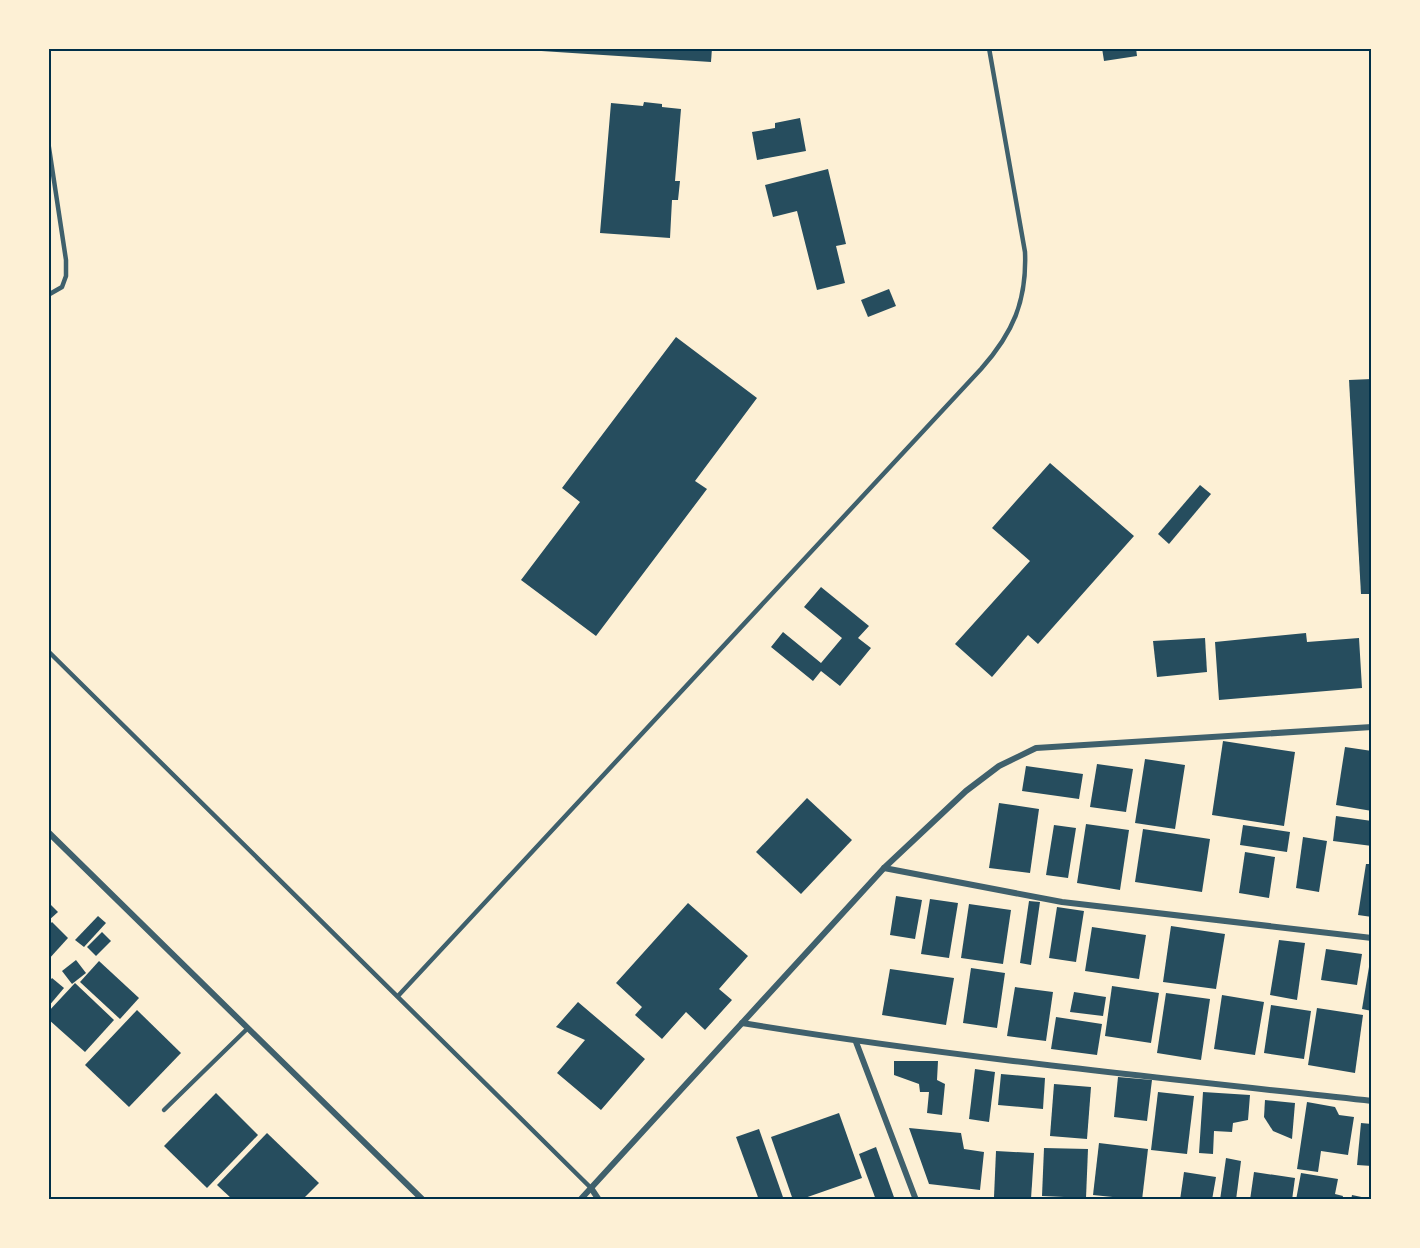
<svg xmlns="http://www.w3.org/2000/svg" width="1420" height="1248" font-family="'Public Sans',sans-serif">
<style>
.building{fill:#264d5e}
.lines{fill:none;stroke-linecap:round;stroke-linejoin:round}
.service{stroke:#3f606c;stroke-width:4.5}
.minor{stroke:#3f606c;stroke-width:6}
.neatline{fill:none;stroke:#003049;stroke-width:2}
</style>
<rect width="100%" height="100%" fill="#fdf0d5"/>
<g class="building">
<polygon points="526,48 712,48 711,62 526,50"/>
<polygon points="1102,48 1136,48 1137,56 1104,61"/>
<polygon points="644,102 662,104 662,107 681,109 675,181 680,181 678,200 672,200 670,238 600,233 611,103 643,106"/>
<polygon points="800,118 806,151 757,160 752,132 775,128 775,123"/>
<polygon points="828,169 846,244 836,246 845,283 817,290 797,211 773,217 765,185"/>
<polygon points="889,289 896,306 868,317 861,300"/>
<polygon points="676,337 757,398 695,481 707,489 596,636 521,580 580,502 562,488"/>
<polygon points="1372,379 1372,594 1361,594 1349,380"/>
<polygon points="1050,463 1134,536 1038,644 1028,635 992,677 955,644 1030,561 992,528"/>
<polygon points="1200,485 1211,494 1169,544 1158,534"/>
<polygon points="821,587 869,626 858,638 871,648 840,686 821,671 813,681 771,647 783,632 821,663 842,638 804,607"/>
<polygon points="1306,633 1307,642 1359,638 1362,688 1219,700 1215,642"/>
<polygon points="1205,638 1207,672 1157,677 1153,641"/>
<polygon points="1223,741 1295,752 1284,826 1212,815"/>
<polygon points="1345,747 1372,751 1372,811 1336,805"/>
<polygon points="1145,759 1185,765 1175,829 1135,823"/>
<polygon points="1097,764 1133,769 1126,812 1090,807"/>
<polygon points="1026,766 1083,774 1079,799 1022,791"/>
<polygon points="807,798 852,840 801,894 756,852"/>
<polygon points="999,803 1039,809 1030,873 989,868"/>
<polygon points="1336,816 1372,821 1372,846 1333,841"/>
<polygon points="1086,824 1129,830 1120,890 1077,883"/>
<polygon points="1054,825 1076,828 1068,878 1046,875"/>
<polygon points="1243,825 1290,832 1287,852 1240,845"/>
<polygon points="1143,829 1210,839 1202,892 1135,882"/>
<polygon points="1303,837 1327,841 1319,892 1296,888"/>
<polygon points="1245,852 1275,857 1269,898 1239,893"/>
<polygon points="1366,864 1372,864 1372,917 1358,915"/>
<polygon points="896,896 922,900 915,939 890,935"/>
<polygon points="930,899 958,903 949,958 921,954"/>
<polygon points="1029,901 1040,902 1031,965 1020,963"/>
<polygon points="48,902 58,912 48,921"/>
<polygon points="688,903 748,956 719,989 732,1000 705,1030 686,1012 662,1039 635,1015 642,1007 616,983"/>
<polygon points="969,904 1011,910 1003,964 961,958"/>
<polygon points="1057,907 1084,911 1076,962 1049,958"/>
<polygon points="98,916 106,923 84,947 75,940"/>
<polygon points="52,922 68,938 48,960 48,926"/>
<polygon points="1171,926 1225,934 1216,989 1163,982"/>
<polygon points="1092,927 1146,935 1139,979 1085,971"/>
<polygon points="102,932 111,941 96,956 87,947"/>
<polygon points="1279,940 1305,943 1297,1000 1270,995"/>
<polygon points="1326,949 1362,954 1357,985 1321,980"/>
<polygon points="1371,955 1372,955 1372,1011 1362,1009"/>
<polygon points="76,960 86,973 72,984 62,971"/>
<polygon points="99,961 139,998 120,1019 80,982"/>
<polygon points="971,968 1005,973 997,1028 963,1023"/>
<polygon points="890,969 954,978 946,1025 882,1015"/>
<polygon points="52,978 64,988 48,1007 48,983"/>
<polygon points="75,983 114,1020 85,1052 48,1019 48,1012"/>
<polygon points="1112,986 1159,993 1151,1043 1105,1036"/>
<polygon points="1015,987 1053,992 1046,1041 1007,1036"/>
<polygon points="1074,992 1106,997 1103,1016 1070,1012"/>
<polygon points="1166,993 1210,999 1201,1060 1157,1053"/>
<polygon points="1222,995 1264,1002 1255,1055 1214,1049"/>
<polygon points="578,1002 645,1059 601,1110 557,1073 585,1040 556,1027"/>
<polygon points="1271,1005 1311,1011 1304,1059 1264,1053"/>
<polygon points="1317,1008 1363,1015 1355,1073 1308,1065"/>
<polygon points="137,1010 181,1053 129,1107 85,1065"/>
<polygon points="1056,1017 1102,1024 1097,1055 1051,1049"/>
<polygon points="894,1061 938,1061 937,1080 945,1084 942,1115 927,1113 929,1092 920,1092 919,1084 894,1075"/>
<polygon points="975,1069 995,1072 989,1122 969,1119"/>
<polygon points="1001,1074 1045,1078 1043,1109 998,1105"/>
<polygon points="1118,1077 1152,1080 1147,1121 1114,1117"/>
<polygon points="1054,1084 1091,1087 1087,1139 1050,1136"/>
<polygon points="1158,1092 1194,1096 1187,1154 1151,1150"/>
<polygon points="1203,1092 1250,1095 1248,1120 1233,1123 1232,1132 1214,1131 1213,1154 1199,1153"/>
<polygon points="216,1093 258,1135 207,1188 164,1146"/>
<polygon points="1265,1100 1295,1103 1292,1139 1273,1131 1264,1117"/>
<polygon points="1307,1102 1335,1107 1339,1115 1354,1117 1348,1155 1321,1151 1318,1172 1297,1169"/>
<polygon points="839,1113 862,1178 799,1200 793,1200 771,1137"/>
<polygon points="1361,1123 1372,1124 1372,1166 1357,1165"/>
<polygon points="909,1128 961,1133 964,1149 984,1152 980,1190 929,1184"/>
<polygon points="759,1129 784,1200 759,1200 736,1137"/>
<polygon points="267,1133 319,1183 302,1200 233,1200 217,1185"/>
<polygon points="1099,1143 1148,1149 1142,1200 1093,1195"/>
<polygon points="876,1147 895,1200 876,1200 859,1154"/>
<polygon points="1044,1148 1088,1149 1086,1198 1042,1196"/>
<polygon points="996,1151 1034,1153 1031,1199 994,1197"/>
<polygon points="1226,1158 1241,1161 1236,1200 1220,1200"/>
<polygon points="1184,1172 1216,1177 1212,1200 1180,1200"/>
<polygon points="1254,1172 1295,1178 1292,1200 1250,1200"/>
<polygon points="1301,1173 1338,1179 1335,1194 1343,1196 1342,1200 1296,1200"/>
<polygon points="1352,1195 1371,1199 1371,1200 1351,1200"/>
</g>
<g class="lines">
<g class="service">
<polyline points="48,141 66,260 66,276 62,287 48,295"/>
<polyline points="48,651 591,1188"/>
<path d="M398 996 981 369C1013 333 1027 301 1025 252L989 48"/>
<polyline points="164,1110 247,1029"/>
</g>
<g class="minor">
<polyline points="48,832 423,1200"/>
<polyline points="884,868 1062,902 1372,938"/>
<path d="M742 1023C951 1057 1162 1078 1372 1101"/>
<polyline points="856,1042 916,1200"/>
<polyline points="591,1188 599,1200"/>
<polyline points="580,1200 884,868 966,791 999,766 1036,748 1372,727"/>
</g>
</g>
<rect width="1420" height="1248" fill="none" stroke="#fdf0d5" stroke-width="99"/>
<rect x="50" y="50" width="1320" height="1148" class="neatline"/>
</svg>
